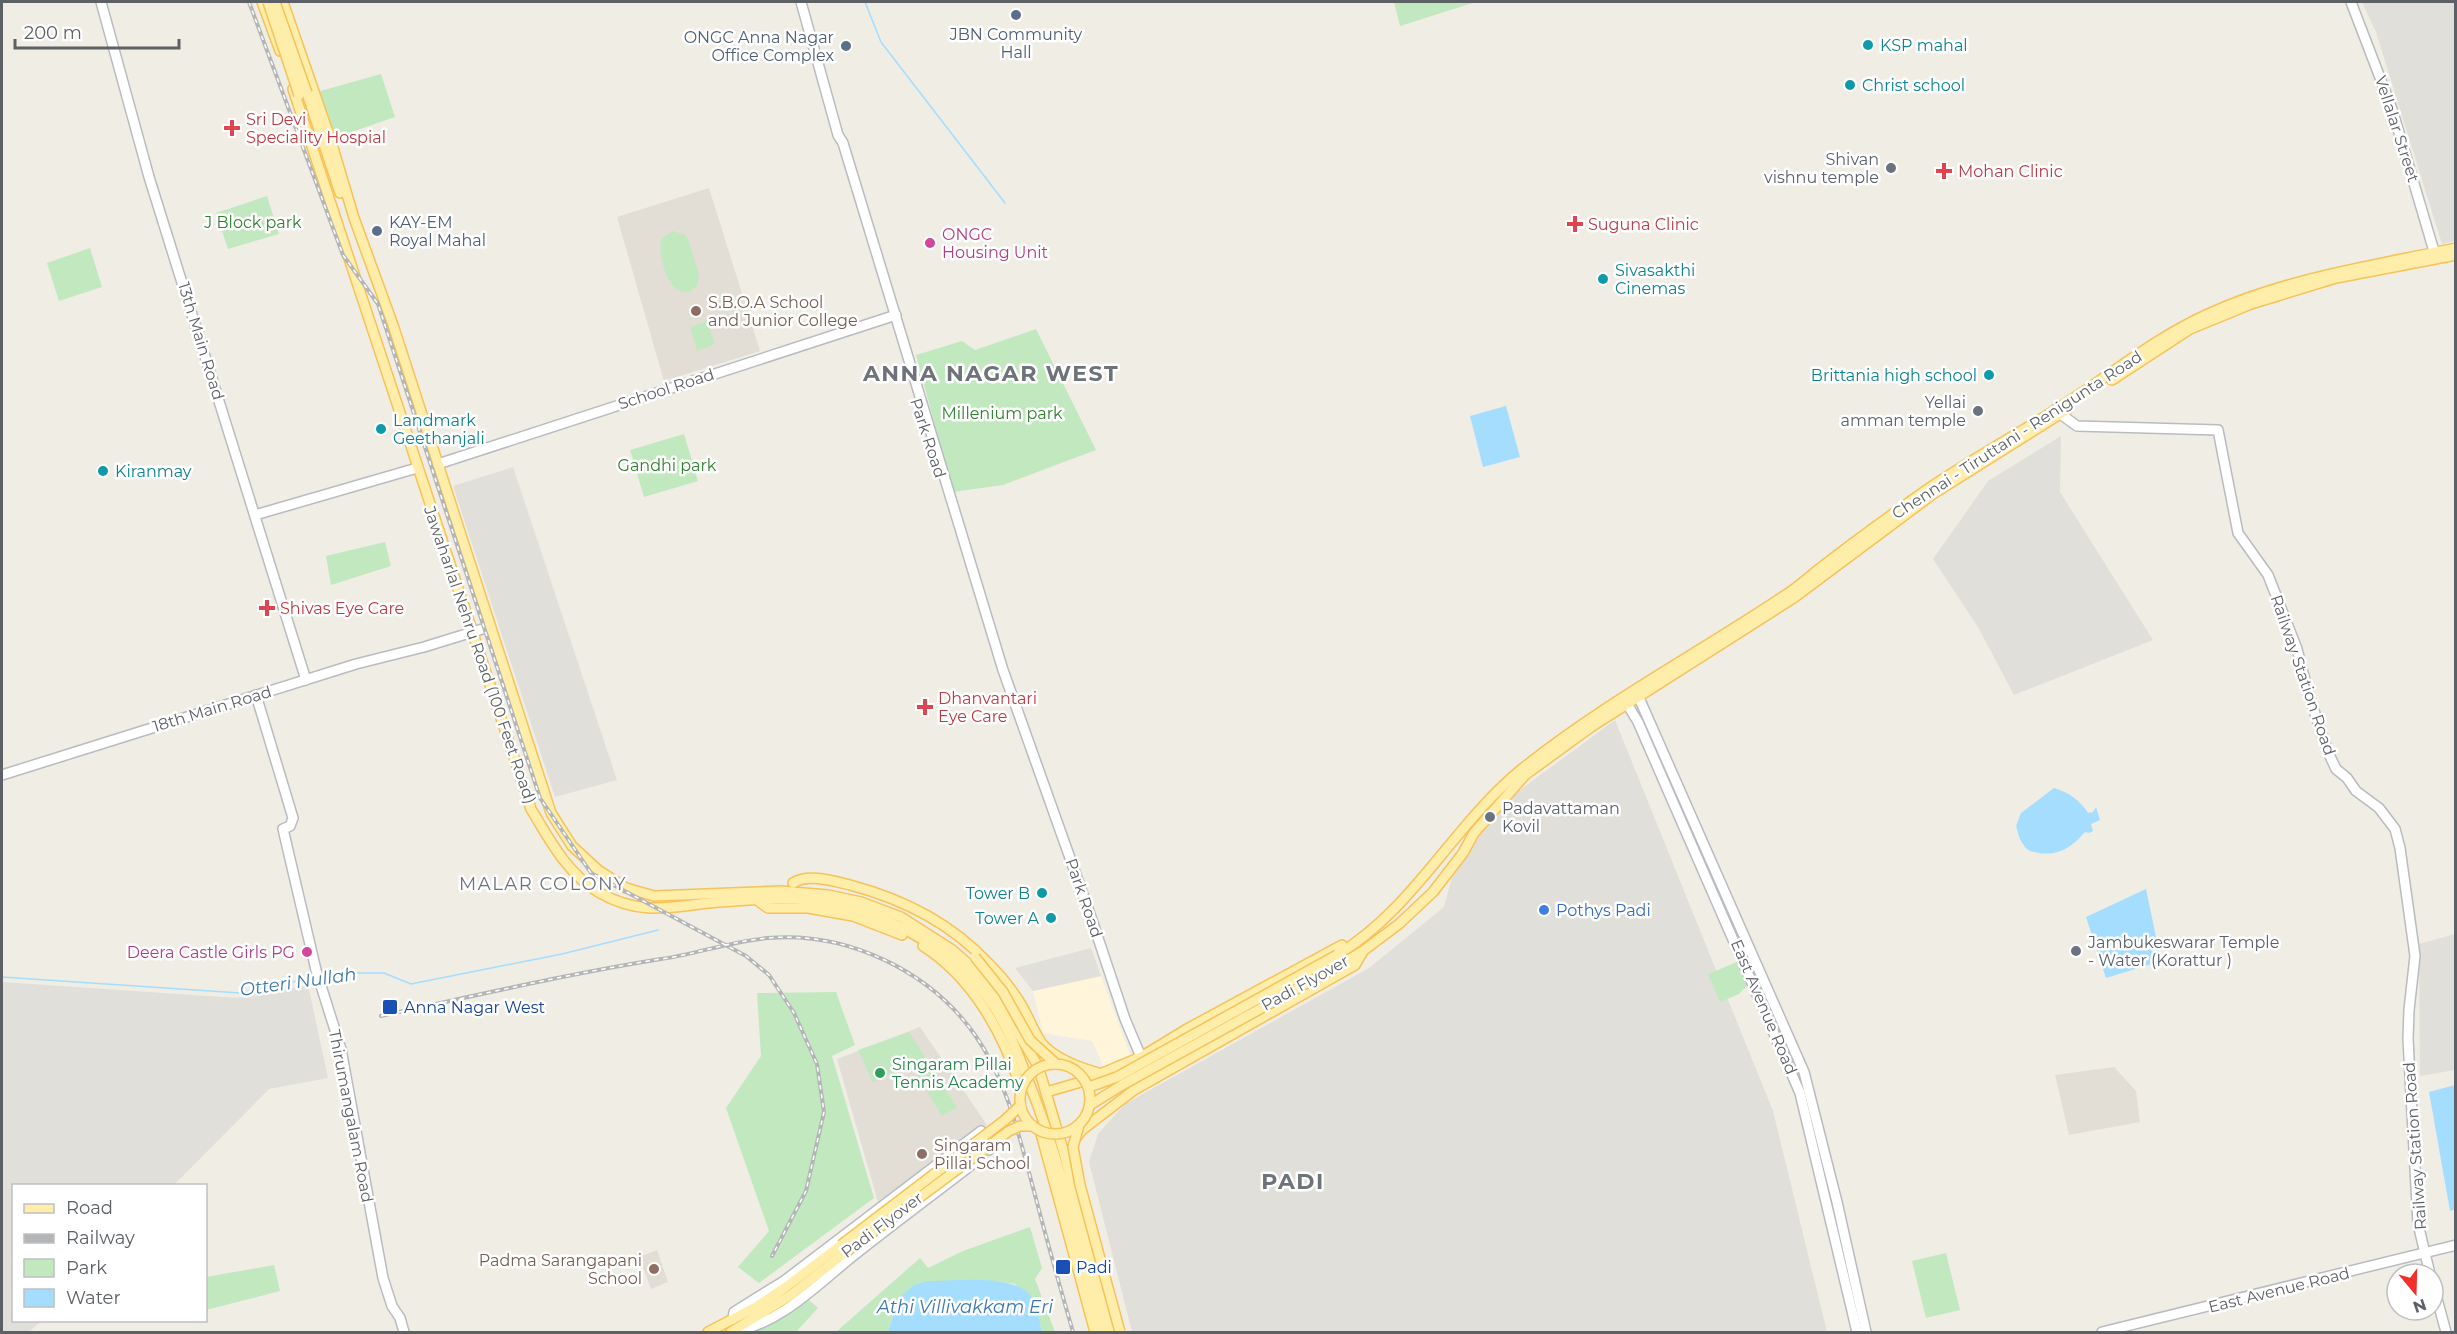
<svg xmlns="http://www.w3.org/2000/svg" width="2457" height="1334" font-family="Montserrat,sans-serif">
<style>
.commercial{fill:#fff5da}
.industrial{fill:#e1dfd9}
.education{fill:#e2ded6}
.green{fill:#c2e8c0}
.water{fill:#a5ddff}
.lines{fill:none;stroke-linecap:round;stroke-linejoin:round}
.stream{stroke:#a5ddff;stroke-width:1.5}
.secondary-casing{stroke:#b8bcc1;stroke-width:12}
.primary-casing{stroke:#f7c257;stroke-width:12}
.secondary{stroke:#fff;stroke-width:9}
.primary{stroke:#ffedaa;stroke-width:9}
.rail-casing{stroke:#b4b5b6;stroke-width:4}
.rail{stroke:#fff;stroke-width:1.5;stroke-dasharray:4.5;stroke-linecap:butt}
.primary-bridge-casing{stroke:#f7c257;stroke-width:12;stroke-linecap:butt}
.primary-bridge{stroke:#ffedaa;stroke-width:9}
.service-dot{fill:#5c6f8a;stroke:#fff;stroke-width:2}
.culture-dot{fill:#0f9aa8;stroke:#fff;stroke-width:2}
.health-dot{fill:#e0444e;stroke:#fff;stroke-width:2}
.worship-dot{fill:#6b7280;stroke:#fff;stroke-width:2}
.hotel-dot{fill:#d1479c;stroke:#fff;stroke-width:2}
.education-dot{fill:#8d6e63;stroke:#fff;stroke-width:2}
.shop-dot{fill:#3f7fe0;stroke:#fff;stroke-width:2}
.transit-dot{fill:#1a4fb4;stroke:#fff;stroke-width:2}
.leisure-dot{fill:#2e9e5b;stroke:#fff;stroke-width:2}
.labels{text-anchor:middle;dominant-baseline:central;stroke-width:5;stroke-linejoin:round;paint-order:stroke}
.service-label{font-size:16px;fill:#4e5e75;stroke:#fff}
.culture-label{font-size:16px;fill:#0d838f;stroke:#fff;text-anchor:start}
.health-label{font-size:16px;fill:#be3a42;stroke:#fff;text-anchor:start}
.street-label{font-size:16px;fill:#5d6166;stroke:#fff}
.worship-label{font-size:16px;fill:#5b616d;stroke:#fff;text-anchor:end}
.park-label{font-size:16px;fill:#308230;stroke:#fff}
.hotel-label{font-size:16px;fill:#b23c85;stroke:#fff;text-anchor:start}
.education-label{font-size:16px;fill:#785e54;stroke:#fff;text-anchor:start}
.shop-label{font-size:16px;fill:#366cbe;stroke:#fff;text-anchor:start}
.transit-label{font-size:16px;fill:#164399;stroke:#fff;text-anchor:start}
.leisure-label{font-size:16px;fill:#27864d;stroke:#fff;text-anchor:start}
.neighbourhood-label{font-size:18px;letter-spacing:1.5px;fill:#6d7378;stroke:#fff}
.water-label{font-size:18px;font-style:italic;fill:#3b78ad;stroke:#fff}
.district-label{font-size:22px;font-weight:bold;letter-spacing:1.5px;fill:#6d7378;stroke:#fff}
</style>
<rect width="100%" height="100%" fill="#f0ede5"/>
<polygon class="commercial" points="1101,976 1130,1055 1104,1068 1092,1041 1043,1033 1033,991"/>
<g class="industrial">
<polygon points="2362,2 2455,2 2455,241 2442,244 2376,32"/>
<polygon points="2061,436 2060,492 2153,640 2014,695 1978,627 1933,559 1988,481"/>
<polygon points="513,467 617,780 555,797 453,486"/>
<polygon points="1615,720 1773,1111 1827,1332 1132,1332 1089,1162 1098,1134 1125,1104 1369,968 1444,907 1452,877 1501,804"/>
<polygon points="2455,934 2455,1070 2420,1076 2419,944"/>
<polygon points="1091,948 1101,976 1033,991 1015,968"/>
<polygon points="2,982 237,998 308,985 328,1078 269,1089 174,1185 14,1186 14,1320 41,1321 29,1332 2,1332"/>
</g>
<g class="education">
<polygon points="709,188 760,351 664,381 617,217"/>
<polygon points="920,1027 987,1125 878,1202 837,1059"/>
<polygon points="2114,1067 2136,1091 2140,1122 2069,1135 2055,1075"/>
<polygon points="657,1250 668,1282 651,1289 639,1257"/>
</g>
<g class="green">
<polygon points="1394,2 1476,2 1400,26"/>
<polygon points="381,74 395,117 334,138 317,92"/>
<polygon points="267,196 279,234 228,249 216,213"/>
<path d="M673 231 685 235 688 239 699 275 697 286C672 311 655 253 662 238Z"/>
<polygon points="90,248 102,287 59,301 47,263"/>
<polygon points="707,321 715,344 697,351 690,327"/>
<polygon points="1036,329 1096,450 1003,485 953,492 916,355 962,341 975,350"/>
<polygon points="684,434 698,481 644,497 630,450"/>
<polygon points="385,542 391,566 331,585 326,556"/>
<polygon points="1737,962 1747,985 1739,994 1720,1002 1708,974"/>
<polygon points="836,992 855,1045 832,1056 874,1198 759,1283 738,1267 769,1231 726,1108 761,1056 757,993"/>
<polygon points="909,1032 957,1107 942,1116 910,1064 873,1083 858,1050"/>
<polygon points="1030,1227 1042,1268 1035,1279 1055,1332 1042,1332 1035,1306 1015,1284 998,1281 927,1281 898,1299 888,1332 836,1332 920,1258 928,1268 963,1251"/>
<polygon points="1946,1253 1960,1310 1926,1318 1912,1261"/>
<polygon points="274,1265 280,1291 206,1310 206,1277"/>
<polygon points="808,1299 818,1308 796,1332 750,1332"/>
</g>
<g class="water">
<polygon points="1506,406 1520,457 1483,467 1470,416"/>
<path d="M2054 788C2067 791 2082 802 2088 813L2093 812 2096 807 2100 820 2091 824 2093 831 2089 833 2085 832C2072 847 2059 856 2039 853 2032 852 2027 851 2023 844 2019 839 2018 832 2016 826L2021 813Z"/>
<polygon points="2146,889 2161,961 2106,978 2086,917"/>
<polygon points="2455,1085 2456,1209 2450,1211 2429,1092"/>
<path d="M927 1281C953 1281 1014 1273 1031 1296 1038 1305 1039 1322 1042 1332H888L898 1299 914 1285Z"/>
</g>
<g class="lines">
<g class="stream">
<polyline points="865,2 881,42 1005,203"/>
<polyline points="323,976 337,973 384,973 411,984 562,954 658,930"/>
<polyline points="2,977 240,993 315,977"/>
</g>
<g class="secondary-casing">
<g id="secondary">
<polyline points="101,2 149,177 306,680"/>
<polyline points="801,2 838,135 843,143 1003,670 1091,917 1125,1019 1141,1057"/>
<polyline points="2351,2 2392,109 2436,258"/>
<polyline points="2055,410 2077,426 2218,430 2238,533 2268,575 2297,649 2309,696 2328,752 2336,769 2347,778 2356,791 2379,808 2395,829 2400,848 2415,956 2409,1010 2408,1039 2418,1224 2430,1274"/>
<polyline points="438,464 896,315"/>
<polyline points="255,515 417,468"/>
<polyline points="1636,691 1804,1072 1837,1202 1866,1332"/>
<polyline points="256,695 293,818 290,826 283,829 316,970 341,1049 383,1278 392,1306 400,1318 404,1332"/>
<polyline points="1624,699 1638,722 1800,1093 1857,1332"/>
<polyline points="2,775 356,664 424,647 489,627"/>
<polyline points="2433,1284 2446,1332"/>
<polyline points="733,1319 734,1312 784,1281 981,1131 992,1147 989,1150"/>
<path d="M733 1331C778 1326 819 1283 853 1256 893 1224 934 1194 974 1163"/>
<polyline points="2102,1332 2456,1245"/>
</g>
</g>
<g class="primary-casing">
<g id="primary">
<polyline points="262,2 280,51"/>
<polyline points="283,2 331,141 354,218 393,325 551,813 572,846 598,870 626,888 654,896 780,891 828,895 861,902 901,917 951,949 972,967 992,989 1038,1066 1064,1153 1111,1332"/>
<path d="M293 89 531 809C549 839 568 875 600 893 642 917 674 906 719 902 749 900 780 897 810 900 879 908 950 945 991 1002 1007 1025 1018 1054 1028 1080 1061 1162 1080 1247 1102 1332"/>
<polyline points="307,93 340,193"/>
<polyline points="2112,380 2190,329 2251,304 2336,278 2456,255"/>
<path d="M793 883C807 873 834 881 850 885 903 899 950 922 988 963 1000 975 1013 991 1022 1006 1029 1018 1035 1036 1044 1046 1058 1060 1083 1069 1102 1074"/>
<polyline points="757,900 768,908 808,908 853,916 902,935"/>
<path d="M923 946C973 978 1004 1034 1021 1089"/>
<path d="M1337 955C1414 909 1454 824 1522 769 1604 703 1699 653 1787 594 1798 587 1808 578 1819 569 1854 542 1891 515 1928 489 1976 456 2028 429 2077 396 2119 368 2161 335 2208 314 2287 278 2372 266 2456 248"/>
<polyline points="1345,962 1363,951 1399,924 1433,892 1463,853 1474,833 1525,775 1591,727 1795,597 1933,494 2068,409"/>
<polyline points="1046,1092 1081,1082 1141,1057 1187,1029 1342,945"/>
<polyline points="1040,1130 1095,1332"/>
<polyline points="1076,1138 1082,1130 1134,1090 1355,965 1362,953"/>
<polyline points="708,1332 756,1307 786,1287 841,1245"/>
<polyline points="731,1332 791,1295 846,1252"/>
</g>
</g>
<use href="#secondary" class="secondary"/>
<use href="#primary" class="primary"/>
<g class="rail-casing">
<g id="rail">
<polyline points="249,2 343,255 378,304 540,798 591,873 746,956 769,975 794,1013 817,1064 824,1112 806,1191 772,1256"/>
<path d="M381 1016C474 996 567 974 661 959 697 954 732 941 768 938 847 931 930 971 975 1035 1008 1082 1020 1140 1035 1195 1047 1241 1060 1287 1073 1332"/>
</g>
</g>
<use href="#rail" class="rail"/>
<g class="primary-bridge-casing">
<g id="primary-bridge">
<polyline points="268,2 299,95"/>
<polyline points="275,2 307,93"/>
<polyline points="975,957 1003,992 1030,1040 1056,1064"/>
<circle cx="1055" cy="1099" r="35"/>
<polyline points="1089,1087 1117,1077 1337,955"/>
<polyline points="1090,1105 1122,1085 1345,962"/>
<polyline points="1079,1125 1073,1147 1080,1185 1120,1332"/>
<polyline points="841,1245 1005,1120 1021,1105"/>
<polyline points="846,1252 1009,1131 1020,1126 1032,1126"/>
</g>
</g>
<use href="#primary-bridge" class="primary-bridge"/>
</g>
<g class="service-dot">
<circle cx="1016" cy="15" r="6"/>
<circle cx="846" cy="46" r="6"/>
<circle cx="377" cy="231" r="6"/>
</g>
<g class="culture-dot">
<circle cx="1868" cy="45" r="6"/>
<circle cx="1850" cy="85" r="6"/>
<circle cx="1603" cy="279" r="6"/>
<circle cx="1989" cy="375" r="6"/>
<circle cx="381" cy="429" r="6"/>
<circle cx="103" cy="471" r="6"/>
<circle cx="1042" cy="893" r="6"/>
<circle cx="1051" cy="918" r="6"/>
</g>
<g class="health-dot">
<path d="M229 119h6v6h6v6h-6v6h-6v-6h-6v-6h6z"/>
<path d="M1941 162h6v6h6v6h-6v6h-6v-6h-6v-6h6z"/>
<path d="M1572 215h6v6h6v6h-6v6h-6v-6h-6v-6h6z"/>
<path d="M264 599h6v6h6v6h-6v6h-6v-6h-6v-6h6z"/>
<path d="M922 698h6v6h6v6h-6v6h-6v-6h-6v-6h6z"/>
</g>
<g class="worship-dot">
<circle cx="1891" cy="168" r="6"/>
<circle cx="1978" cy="411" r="6"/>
<circle cx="1490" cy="817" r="6"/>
<circle cx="2076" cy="951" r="6"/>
</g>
<g class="hotel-dot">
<circle cx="930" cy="243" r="6"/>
<circle cx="307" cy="952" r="6"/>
</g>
<g class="education-dot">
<circle cx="696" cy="311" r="6"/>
<circle cx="922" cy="1154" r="6"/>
<circle cx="654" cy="1269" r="6"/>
</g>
<circle class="shop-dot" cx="1544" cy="910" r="6"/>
<g class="transit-dot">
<rect x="382" y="999" width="16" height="16" rx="3"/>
<rect x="1055" y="1259" width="16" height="16" rx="3"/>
</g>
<circle class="leisure-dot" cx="880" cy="1073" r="6"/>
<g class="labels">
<g class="service-label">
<text x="1016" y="34">JBN Community<tspan x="1016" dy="18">Hall</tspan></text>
<text x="834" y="37" text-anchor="end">ONGC Anna Nagar<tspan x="834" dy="18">Office Complex</tspan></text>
<text x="389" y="222" text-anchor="start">KAY-EM<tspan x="389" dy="18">Royal Mahal</tspan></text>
</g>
<g class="culture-label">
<text x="1880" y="45">KSP mahal</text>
<text x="1862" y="85">Christ school</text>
<text x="1615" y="270">Sivasakthi<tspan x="1615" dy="18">Cinemas</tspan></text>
<text x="1977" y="375" text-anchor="end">Brittania high school</text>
<text x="393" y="420">Landmark<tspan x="393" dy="18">Geethanjali</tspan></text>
<text x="115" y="471">Kiranmay</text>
<text x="1030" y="893" text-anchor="end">Tower B</text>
<text x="1039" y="918" text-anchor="end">Tower A</text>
</g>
<g class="health-label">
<text x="246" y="119">Sri Devi<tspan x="246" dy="18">Speciality Hospial</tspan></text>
<text x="1958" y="171">Mohan Clinic</text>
<text x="1588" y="224">Suguna Clinic</text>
<text x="280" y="608">Shivas Eye Care</text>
<text x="938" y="698">Dhanvantari<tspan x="938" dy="18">Eye Care</tspan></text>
</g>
<g class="street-label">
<text transform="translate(2397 129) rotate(72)">Vellalar Street</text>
<text transform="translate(201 341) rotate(73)">13th Main Road</text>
<text transform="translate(666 389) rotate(-18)">School Road</text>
<text transform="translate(2017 435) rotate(-33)">Chennai - Tiruttani - Renigunta Road</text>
<text transform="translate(928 438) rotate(72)">Park Road</text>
<text transform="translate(480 655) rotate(71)">Jawaharlal Nehru Road (100 Feet Road)</text>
<text transform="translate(2303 675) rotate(71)">Railway Station Road</text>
<text transform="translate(212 709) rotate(-17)">18th Main Road</text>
<text transform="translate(1084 898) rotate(71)">Park Road</text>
<text transform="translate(1305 983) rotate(-29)">Padi Flyover</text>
<text transform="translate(1764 1007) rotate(67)">East Avenue Road</text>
<text transform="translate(351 1116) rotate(79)">Thirumangalam Road</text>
<text transform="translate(2415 1146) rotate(-94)">Railway Station Road</text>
<text transform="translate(882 1225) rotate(-37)">Padi Flyover</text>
<text transform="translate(2279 1290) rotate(-14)">East Avenue Road</text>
</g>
<g class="worship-label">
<text x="1879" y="159">Shivan<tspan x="1879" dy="18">vishnu temple</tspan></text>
<text x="1966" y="402">Yellai<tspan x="1966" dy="18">amman temple</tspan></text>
<text x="1502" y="808" text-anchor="start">Padavattaman<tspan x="1502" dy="18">Kovil</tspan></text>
<text x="2088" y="942" text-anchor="start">Jambukeswarar Temple<tspan x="2088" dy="18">- Water (Korattur )</tspan></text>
</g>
<g class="park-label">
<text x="253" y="222">J Block park</text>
<text x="1002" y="413">Millenium park</text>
<text x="667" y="465">Gandhi park</text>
</g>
<g class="hotel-label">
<text x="942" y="234">ONGC<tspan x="942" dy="18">Housing Unit</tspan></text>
<text x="295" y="952" text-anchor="end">Deera Castle Girls PG</text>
</g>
<g class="education-label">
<text x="708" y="302">S.B.O.A School<tspan x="708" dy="18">and Junior College</tspan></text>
<text x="934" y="1145">Singaram<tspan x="934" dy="18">Pillai School</tspan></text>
<text x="642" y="1260" text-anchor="end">Padma Sarangapani<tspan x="642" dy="18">School</tspan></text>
</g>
<g class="shop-label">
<text x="1556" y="910">Pothys Padi</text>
</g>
<g class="transit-label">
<text x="404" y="1007">Anna Nagar West</text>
<text x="1076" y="1267">Padi</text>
</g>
<g class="leisure-label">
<text x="892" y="1064">Singaram Pillai<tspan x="892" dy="18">Tennis Academy</tspan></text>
</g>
<g class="neighbourhood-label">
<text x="543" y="884">MALAR COLONY</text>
</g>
<g class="water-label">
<text transform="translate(298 982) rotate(-8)">Otteri Nullah</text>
<text x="965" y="1307">Athi Villivakkam Eri</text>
</g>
<g class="district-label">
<text x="991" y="373">ANNA NAGAR WEST</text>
<text x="1293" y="1181">PADI</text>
</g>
</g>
<rect width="2457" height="1334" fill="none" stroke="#5d6166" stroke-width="6"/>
<rect x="12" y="1184" width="195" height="138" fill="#ffffff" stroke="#bec0c2" stroke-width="1.5"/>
<rect x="24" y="1204" width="30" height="9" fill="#ffedaa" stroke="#bec0c2" stroke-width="1.5"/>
<text x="66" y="1214" font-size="18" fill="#5d6166">Road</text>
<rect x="24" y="1234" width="30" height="9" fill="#b4b5b6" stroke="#bec0c2" stroke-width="1.5"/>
<text x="66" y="1244" font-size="18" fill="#5d6166">Railway</text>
<rect x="24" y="1259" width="30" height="18" fill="#c2e8c0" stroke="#bec0c2" stroke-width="1.5"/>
<text x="66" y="1274" font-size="18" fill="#5d6166">Park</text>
<rect x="24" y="1289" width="30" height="18" fill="#a5ddff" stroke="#bec0c2" stroke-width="1.5"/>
<text x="66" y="1304" font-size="18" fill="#5d6166">Water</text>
<g transform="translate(2415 1292) rotate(161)"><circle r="28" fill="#ffffff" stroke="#bec0c2" stroke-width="1.5"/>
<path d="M0-4.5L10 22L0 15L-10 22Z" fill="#f0302a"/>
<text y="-9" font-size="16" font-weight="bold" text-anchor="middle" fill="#5d6166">N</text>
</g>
<path d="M15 39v9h164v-9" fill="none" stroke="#5d6166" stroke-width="3"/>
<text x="24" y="39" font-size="18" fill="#5d6166" stroke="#ffffff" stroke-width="4.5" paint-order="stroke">200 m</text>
</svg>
